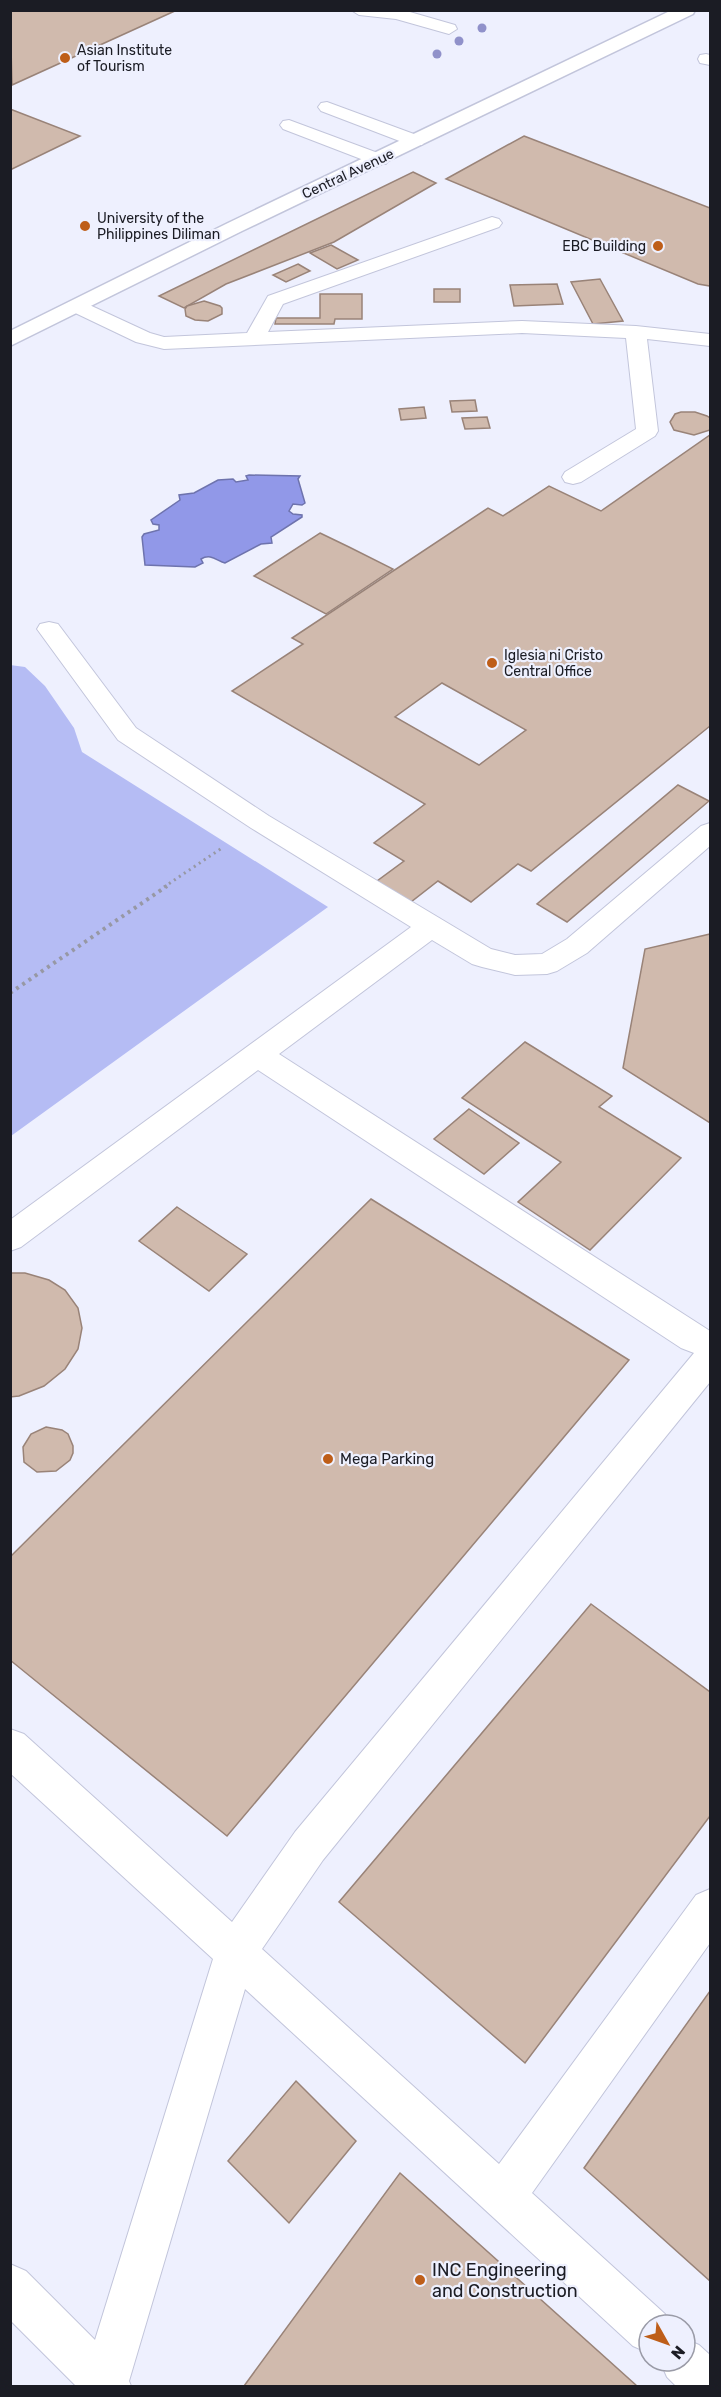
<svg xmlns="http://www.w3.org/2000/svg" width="721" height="2397" font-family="Rubik,sans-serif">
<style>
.green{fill:#b5bcf4}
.water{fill:#9198e8;stroke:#6e73ad;stroke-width:1.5}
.building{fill:#d0baad;stroke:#998378;stroke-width:1.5;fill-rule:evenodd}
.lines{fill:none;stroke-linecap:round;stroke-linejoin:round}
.service-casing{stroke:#c2c5db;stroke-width:2}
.secondary-casing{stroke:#c2c5db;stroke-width:3}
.path-far1{stroke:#9798a4;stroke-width:3;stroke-dasharray:2 4;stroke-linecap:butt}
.path{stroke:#9798a4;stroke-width:4;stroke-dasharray:3 4.5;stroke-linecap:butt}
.service{fill:#fff;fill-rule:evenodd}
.secondary{fill:#fff;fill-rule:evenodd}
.tree{fill:#9091ca}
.poi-dot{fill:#be5e19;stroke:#eef0fe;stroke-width:2}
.labels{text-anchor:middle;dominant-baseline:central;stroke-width:4.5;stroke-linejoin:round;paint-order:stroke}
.far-poi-label{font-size:14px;fill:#1b1c24;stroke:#eef0fe;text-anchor:start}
.far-street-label{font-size:14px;fill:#1b1c24;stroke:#eef0fe}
.poi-label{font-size:15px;fill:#1b1c24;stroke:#eef0fe;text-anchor:start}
.near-poi-label{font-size:18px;fill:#1b1c24;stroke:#eef0fe;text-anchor:start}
</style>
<rect width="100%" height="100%" fill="#eef0fe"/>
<polygon class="green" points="10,665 25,667 45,686 74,728 82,752 328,907 11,1136"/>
<path class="water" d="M249 475 300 476 298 479 305 503 302 505 293 504 289 511 293 514 302 515V517L271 537 272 543 261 544 225 563C217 561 211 553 201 559L203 563 195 567 145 565 142 537 144 534 159 530V525L153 524 151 520 180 500 179 495 194 493 218 480 233 479 236 482 248 480 246 476Z"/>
<g class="building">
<polygon points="10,10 177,10 12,85"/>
<polygon points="10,109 80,136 10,170"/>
<polygon points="524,136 710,208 710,286 698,284 446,179"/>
<polygon points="413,172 436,183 334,242 226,284 184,308 159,296"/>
<polygon points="331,245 358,260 337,269 310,253"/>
<polygon points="298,264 310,271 286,282 273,275"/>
<polygon points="600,279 623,321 593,324 571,282"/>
<polygon points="557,284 563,304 514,306 510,285"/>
<rect x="434" y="289" width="26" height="13"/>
<polygon points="320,294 362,294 362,319 335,319 334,324 275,324 276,318 320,318"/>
<polygon points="204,301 220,306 222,308 222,314 208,321 195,320 186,316 185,309 187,306"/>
<polygon points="475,400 477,411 452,412 450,401"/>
<polygon points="424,407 426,418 401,420 399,409"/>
<polygon points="681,412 695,412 707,416 710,418 710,430 694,435 674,430 670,422 675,414"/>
<polygon points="487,417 490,428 465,429 462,418"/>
<path d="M710 435V726L531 871 518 864 471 902 438 881 407 905 373 884 404 861 374 843 425 804 232 691 303 644 292 638 488 508 503 516 549 486 601 511ZM442 683 526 730 479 765 395 717Z"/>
<polygon points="320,533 349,547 393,569 326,614 254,576"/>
<polygon points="678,785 709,801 567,922 537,904"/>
<polygon points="710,934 710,1123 623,1068 645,949"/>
<polygon points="525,1042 612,1096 599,1107 681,1158 590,1250 518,1202 561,1162 462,1098"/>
<polygon points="469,1109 519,1143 484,1174 434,1139"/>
<polygon points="371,1199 629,1360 227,1836 10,1660 10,1557"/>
<polygon points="177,1207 247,1254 209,1291 139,1241"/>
<polygon points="10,1273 25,1273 49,1280 65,1290 78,1308 82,1328 78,1349 65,1369 44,1386 19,1396 10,1397"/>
<polygon points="46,1427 62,1430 68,1434 73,1446 73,1453 70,1460 56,1471 37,1472 24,1462 23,1447 31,1434"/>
<polygon points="591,1604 710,1692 710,1816 525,2063 339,1902"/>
<polygon points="710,1991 710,2281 584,2168"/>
<polygon points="296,2081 356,2141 289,2223 228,2161"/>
<polygon points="400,2173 637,2386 244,2386"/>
</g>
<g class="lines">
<g class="service-casing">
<g id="service">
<polygon points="351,10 403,10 455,25 457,29 449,34 396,19 359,15"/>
<polygon points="706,54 710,55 710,65 700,63 698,59 700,55"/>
<polygon points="327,102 422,137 425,141 422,145 410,145 321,111 318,107 321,103"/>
<polygon points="289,120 386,156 389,160 386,164 374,164 283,129 280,125 283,121"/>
<polygon points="492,217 499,219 502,223 499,227 283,304 268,332 522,321 636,326 710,334 710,346 647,339 658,431 655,436 581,482 573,484 565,482 562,477 565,472 636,429 626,338 522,333 164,349 136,342 69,310 66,306 69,302 83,302 150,333 164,337 247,333 268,296"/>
<polygon points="49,622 58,624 136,728 269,816 491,949 515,955 542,954 567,939 701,826 710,823 710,846 587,953 557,971 547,974 515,975 482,967 472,964 432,940 279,1054 710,1331 710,1382 323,1860 262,1949 499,2164 696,1895 710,1889 710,1943 532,2193 665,2314 670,2325 649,2325 649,2353 633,2346 245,1989 129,2381 131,2386 76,2386 10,2320 10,2264 26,2271 95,2340 213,1959 10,1773 10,1729 24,1734 232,1922 295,1832 694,1353 681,1348 258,1070 21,1247 10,1251 10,1220 411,927 251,828 118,740 37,629 40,624"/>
<polygon points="685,2339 699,2345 710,2355 710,2386 676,2386 667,2377 660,2361 685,2361"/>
</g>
</g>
<g class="secondary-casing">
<polygon id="secondary" points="672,10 695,10 693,14 242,231 10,346 10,331 228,223"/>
</g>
<polyline class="path-far1" points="164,887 222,848"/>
<polyline class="path" points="10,993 167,886"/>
<use href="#service" class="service"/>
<use href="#secondary" class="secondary"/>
</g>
<g class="tree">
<circle cx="482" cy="28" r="4.5"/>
<circle cx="459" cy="41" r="4.5"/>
<circle cx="437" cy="54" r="4.5"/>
</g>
<g class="poi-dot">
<circle cx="65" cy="58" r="6"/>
<circle cx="85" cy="226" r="6"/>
<circle cx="658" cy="246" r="6"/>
<circle cx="492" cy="663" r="6"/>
<circle cx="328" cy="1459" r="6"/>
<circle cx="420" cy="2280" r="6"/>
</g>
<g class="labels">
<g class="far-poi-label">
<text x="77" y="50">Asian Institute<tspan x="77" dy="16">of Tourism</tspan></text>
<text x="97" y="218">University of the<tspan x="97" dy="16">Philippines Diliman</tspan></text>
<text x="646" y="246" text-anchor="end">EBC Building</text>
<text x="504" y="655">Iglesia ni Cristo<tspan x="504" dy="16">Central Office</tspan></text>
</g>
<g class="far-street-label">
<text transform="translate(348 174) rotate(-25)">Central Avenue</text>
</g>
<g class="poi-label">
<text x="340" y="1459">Mega Parking</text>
</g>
<g class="near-poi-label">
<text x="432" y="2270">INC Engineering<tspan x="432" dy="21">and Construction</tspan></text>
</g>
</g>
<rect width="721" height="2397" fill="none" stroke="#1b1c24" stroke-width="24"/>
<g transform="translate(667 2343) rotate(130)"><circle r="28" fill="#eef0fe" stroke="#9a9ba7" stroke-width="1.5"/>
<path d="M0-4.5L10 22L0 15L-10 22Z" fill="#be5e19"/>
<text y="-9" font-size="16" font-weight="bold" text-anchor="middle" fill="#1b1c24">N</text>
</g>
</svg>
